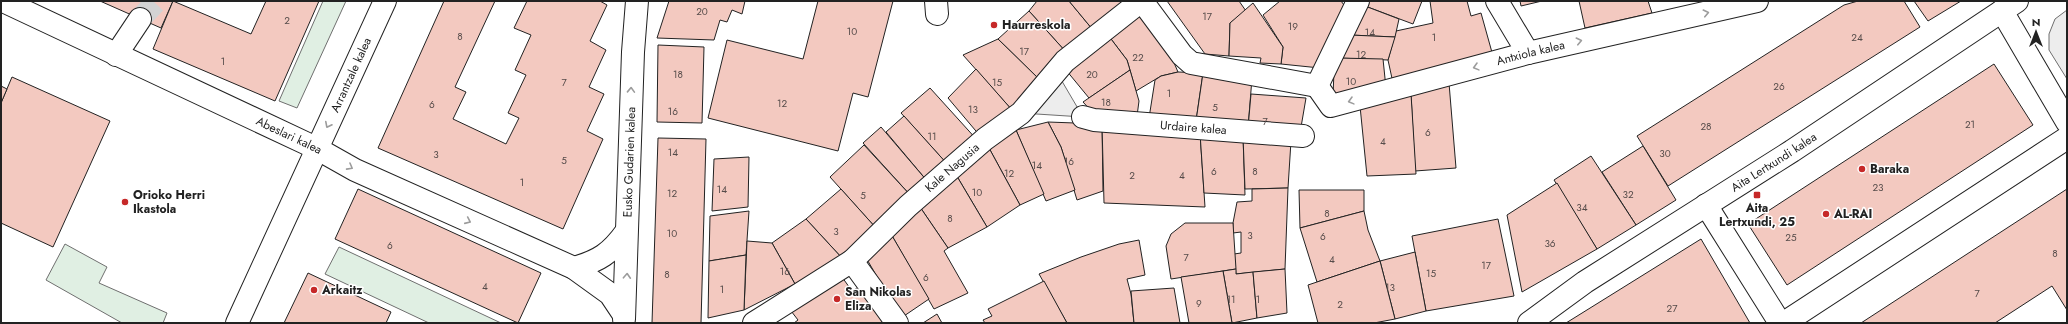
<svg xmlns="http://www.w3.org/2000/svg" width="2068" height="324" font-family="Jost,sans-serif">
<style>
.green{fill:#e0efe3;stroke:#6f6f6f}
.parking{fill:#ededed;stroke:#6f6f6f}
.building{fill:#f3c9c0;stroke:#222}
.lines{fill:none;stroke-linecap:round;stroke-linejoin:round}
.minor-tunnel{stroke:#d3d3d3;stroke-width:22;stroke-dasharray:22 11;stroke-linecap:butt}
.minor-casing{stroke:#222;stroke-width:24}
.highway-casing{stroke:#222;stroke-width:24}
.minor{stroke:#fff;stroke-width:22}
.highway{stroke:#fff;stroke-width:22}
.oneway{stroke:#9c9c9c}
.poi-dot{fill:#c62828;stroke:#fff;stroke-width:1.5}
.labels{text-anchor:middle;dominant-baseline:central;stroke-width:3;stroke-linejoin:round;paint-order:stroke}
.number-label{font-size:10px;fill:#564c4a}
.poi-label{font-size:12px;font-weight:bold;fill:#222;stroke:#fff;text-anchor:start}
.street-label{font-size:12px;fill:#222;stroke:#fff}
</style>
<rect width="100%" height="100%" fill="#fff"/>
<g class="green">
<polygon points="323,1 346,1 297,108 279,101"/>
<polygon points="65,244 107,267 99,283 167,313 163,323 122,323 46,280"/>
<polygon points="339,247 501,323 429,323 325,274"/>
</g>
<g class="parking">
<polygon points="2067,10 2067,79 2049,50 2049,34 2055,19"/>
<polygon points="1056,71 1083,117 1021,113"/>
</g>
<g class="building">
<polygon points="100,1 173,1 161,28"/>
<polygon points="173,1 251,34 266,1 319,1 275,101 153,49"/>
<polygon points="444,1 495,1 455,87 466,92 453,119 506,144 519,118 508,113 526,75 515,70 531,35 514,28 527,1 600,1 607,5 590,41 606,50 589,87 604,94 587,131 603,139 563,229 378,148"/>
<polygon points="669,1 745,1 742,14 732,10 727,22 720,20 714,40 657,38"/>
<polygon points="818,1 893,1 868,97 853,93 838,151 708,118 727,40 803,59"/>
<polygon points="1037,1 1069,1 1093,30 1066,52 1029,11"/>
<polygon points="1069,1 1125,1 1093,30"/>
<polygon points="1167,1 1239,1 1246,11 1230,23 1229,56 1205,54"/>
<polygon points="1280,1 1341,1 1347,9 1320,68 1281,64 1283,47 1263,15"/>
<polygon points="1367,1 1422,1 1413,24 1365,6"/>
<polygon points="1430,1 1467,1 1471,16 1481,13 1493,56 1393,83 1388,60 1396,31 1433,23"/>
<polygon points="1520,1 1542,1 1521,6"/>
<polygon points="1579,1 1648,1 1652,13 1585,28"/>
<polygon points="1858,1 1904,1 1920,27 1668,186 1637,136 1844,5"/>
<polygon points="1914,1 1961,1 1928,21"/>
<polygon points="1253,3 1283,47 1281,64 1260,63 1261,58 1229,56 1230,23"/>
<polygon points="1365,6 1399,19 1395,37 1350,35"/>
<polygon points="1029,11 1066,52 1041,81 998,39"/>
<polygon points="1139,12 1168,49 1178,72 1161,76 1136,91 1127,60 1108,35"/>
<polygon points="1108,35 1127,60 1130,70 1089,98 1066,70"/>
<polygon points="1350,35 1395,37 1388,60 1338,58"/>
<polygon points="998,39 1041,81 1012,110 963,55"/>
<polygon points="658,45 704,47 702,123 657,122"/>
<polygon points="1338,58 1383,59 1386,88 1333,97 1334,70"/>
<polygon points="1994,64 2033,125 1787,285 1748,224"/>
<polygon points="976,69 1012,110 981,137 948,98"/>
<polygon points="1130,70 1139,101 1137,116 1096,116 1083,102"/>
<polygon points="1178,72 1203,73 1196,121 1149,118 1155,80 1161,76"/>
<polygon points="1203,73 1252,78 1248,128 1196,121"/>
<polygon points="12,77 110,121 53,247 1,223 1,103"/>
<polygon points="1449,83 1456,168 1415,171 1411,94"/>
<polygon points="1,86 7,89 1,103"/>
<polygon points="930,88 978,141 949,166 901,113"/>
<polygon points="1251,94 1306,98 1300,133 1248,128"/>
<polygon points="1411,94 1416,174 1367,176 1360,106"/>
<polygon points="904,116 949,166 928,182 886,132"/>
<polygon points="1048,122 1102,124 1103,191 1077,200 1061,147"/>
<polygon points="1048,122 1061,147 1075,190 1046,201 1016,130"/>
<polygon points="1102,124 1200,133 1205,207 1104,203"/>
<polygon points="881,127 928,182 912,197 863,143"/>
<polygon points="1016,130 1044,194 1020,205 989,148"/>
<polygon points="1200,133 1243,136 1245,195 1204,193"/>
<polygon points="1243,136 1291,141 1288,188 1245,189"/>
<polygon points="658,138 706,139 701,323 652,323"/>
<polygon points="864,145 912,197 876,228 830,177"/>
<polygon points="1643,146 1676,200 1636,225 1602,172"/>
<polygon points="989,148 1020,205 987,227 955,173"/>
<polygon points="1591,156 1636,225 1597,249 1554,180"/>
<polygon points="749,157 748,207 712,211 714,159"/>
<polygon points="955,173 987,227 948,248 920,207"/>
<polygon points="1557,183 1597,249 1522,292 1507,215"/>
<polygon points="1288,188 1285,269 1236,274 1234,254 1241,253 1241,232 1233,233 1233,223 1237,202 1252,201 1252,189"/>
<polygon points="358,189 541,273 518,323 335,239"/>
<polygon points="841,189 876,228 842,258 806,219"/>
<polygon points="2067,189 2067,310 2052,286 1995,323 1861,323"/>
<polygon points="1299,190 1364,190 1364,211 1300,228"/>
<polygon points="920,207 948,248 944,251 968,293 934,309 891,234"/>
<polygon points="749,211 746,255 709,261 710,216"/>
<polygon points="1364,211 1368,230 1380,261 1317,282 1300,228"/>
<polygon points="806,219 842,258 795,284 772,243"/>
<polygon points="1498,219 1514,296 1426,311 1412,236"/>
<polygon points="1185,223 1233,223 1236,269 1171,279 1166,246 1171,234"/>
<polygon points="891,234 929,299 901,318 865,256"/>
<polygon points="1701,239 1750,323 1566,323"/>
<polygon points="1139,240 1145,275 1127,279 1131,294 1134,323 1067,323 1039,274 1081,257 1119,244"/>
<polygon points="747,241 772,243 795,284 744,310"/>
<polygon points="1415,252 1426,311 1395,319 1380,261"/>
<polygon points="746,255 744,310 708,318 709,261"/>
<polygon points="1380,261 1395,319 1374,323 1318,323 1308,285"/>
<polygon points="1236,269 1236,274 1253,272 1257,318 1232,323 1223,271"/>
<polygon points="1285,269 1287,313 1257,318 1253,272"/>
<polygon points="1223,271 1232,323 1189,323 1181,277"/>
<polygon points="308,273 391,312 386,323 284,323"/>
<polygon points="842,277 852,291 862,285 887,323 794,323 798,320 788,307"/>
<polygon points="1044,281 1067,323 985,323 983,320 992,316 988,309"/>
<polygon points="1174,288 1180,323 1134,323 1131,291"/>
<polygon points="937,314 942,323 923,323"/>
</g>
<g class="lines">
<polyline class="minor-tunnel" points="140,19 157,1"/>
<g class="minor-casing">
<g id="minor">
<path id="s1" d="M3 1 316 148 355 170 574 268 610 294 624 315"/>
<polyline points="936,1 937,14"/>
<polyline points="1142,1 1182,55 1191,63 1317,86"/>
<polyline points="1497,1 1528,53"/>
<polyline points="2002,11 2067,122"/>
<polyline points="116,55 140,19"/>
<path id="s2" d="M1317 86 1331 106 1528 53 1757 1"/>
<polyline points="1317,86 1358,1"/>
<path id="s3" d="M1083 117 1094 120 1303 136"/>
<polyline points="1706,205 1780,323"/>
<polyline points="852,261 897,323"/>
<path d="M574 268C599 261 611 253 626 232"/>
<path id="s4" d="M624 319 633 52 637 1"/>
<path id="s5" d="M237 323 385 1"/>
<path id="s6" d="M754 323 852 261 908 206 985 139 1021 113 1065 61 1141 1"/>
<polyline points="1784,323 2067,138"/>
</g>
</g>
<g class="highway-casing">
<g id="highway">
<path id="s7" d="M1529 323 1585 282 1792 151 2017 1"/>
</g>
</g>
<use href="#minor" class="minor"/>
<use href="#highway" class="highway"/>
</g>
<defs><path id="oneway-chevron" d="M-2-3.5L2.5 0L-2 3.5" fill="none" stroke-width="1.6" stroke-linecap="round" stroke-linejoin="round"/></defs>
<g class="oneway">
<use href="#oneway-chevron" transform="translate(1706 13) rotate(-13)"/>
<use href="#oneway-chevron" transform="translate(1579 41) rotate(-13)"/>
<use href="#oneway-chevron" transform="translate(1476 67) rotate(165)"/>
<use href="#oneway-chevron" transform="translate(631 90) rotate(-88)"/>
<use href="#oneway-chevron" transform="translate(1351 101) rotate(165)"/>
<use href="#oneway-chevron" transform="translate(328 125) rotate(117)"/>
<use href="#oneway-chevron" transform="translate(350 167) rotate(29)"/>
<use href="#oneway-chevron" transform="translate(468 221) rotate(24)"/>
<use href="#oneway-chevron" transform="translate(627 276) rotate(-87)"/>
</g>
<g class="poi-dot">
<circle cx="994" cy="25" r="4"/>
<circle cx="1862" cy="169" r="4"/>
<rect x="1753" y="191" width="8" height="8" rx="2"/>
<circle cx="125" cy="202" r="4"/>
<circle cx="1826" cy="214" r="4"/>
<circle cx="314" cy="290" r="4"/>
<circle cx="837" cy="299" r="4"/>
</g>
<g class="labels">
<g class="number-label">
<text x="702" y="11">20</text>
<text x="1207" y="16">17</text>
<text x="287" y="20">2</text>
<text x="1293" y="26">19</text>
<text x="852" y="31">10</text>
<text x="1370" y="32">14</text>
<text x="460" y="36">8</text>
<text x="1434" y="37">1</text>
<text x="1857" y="37">24</text>
<text x="1024" y="51">17</text>
<text x="1361" y="54">12</text>
<text x="1138" y="57">22</text>
<text x="223" y="61">1</text>
<text x="678" y="74">18</text>
<text x="1092" y="74">20</text>
<text x="1351" y="81">10</text>
<text x="564" y="82">7</text>
<text x="997" y="82">15</text>
<text x="1779" y="86">26</text>
<text x="1169" y="93">1</text>
<text x="1106" y="102">18</text>
<text x="782" y="103">12</text>
<text x="432" y="104">6</text>
<text x="1215" y="107">5</text>
<text x="973" y="109">13</text>
<text x="673" y="111">16</text>
<text x="1265" y="121">7</text>
<text x="1970" y="124">21</text>
<text x="1706" y="126">28</text>
<text x="1428" y="132">6</text>
<text x="932" y="136">11</text>
<text x="1383" y="141">4</text>
<text x="673" y="152">14</text>
<text x="1665" y="153">30</text>
<text x="436" y="154">3</text>
<text x="564" y="160">5</text>
<text x="1069" y="161">16</text>
<text x="1037" y="165">14</text>
<text x="1214" y="171">6</text>
<text x="1255" y="171">8</text>
<text x="1009" y="173">12</text>
<text x="1132" y="175">2</text>
<text x="1182" y="175">4</text>
<text x="522" y="182">1</text>
<text x="1878" y="187">23</text>
<text x="722" y="189">14</text>
<text x="977" y="192">10</text>
<text x="672" y="193">12</text>
<text x="1628" y="194">32</text>
<text x="863" y="195">5</text>
<text x="1582" y="207">34</text>
<text x="1327" y="213">8</text>
<text x="950" y="218">8</text>
<text x="836" y="231">3</text>
<text x="672" y="233">10</text>
<text x="1250" y="235">3</text>
<text x="1323" y="236">6</text>
<text x="1791" y="237">25</text>
<text x="1550" y="243">36</text>
<text x="390" y="245">6</text>
<text x="2055" y="253">8</text>
<text x="1186" y="257">7</text>
<text x="1332" y="259">4</text>
<text x="1486" y="265">17</text>
<text x="785" y="271">16</text>
<text x="1431" y="273">15</text>
<text x="667" y="274">8</text>
<text x="926" y="277">6</text>
<text x="485" y="286">4</text>
<text x="1390" y="287">13</text>
<text x="722" y="289">1</text>
<text x="1977" y="293">7</text>
<text x="1231" y="299">11</text>
<text x="1258" y="299">1</text>
<text x="1199" y="303">9</text>
<text x="1340" y="304">2</text>
<text x="1672" y="308">27</text>
</g>
<g class="poi-label">
<text x="1002" y="25">Haurreskola</text>
<text x="1870" y="169">Baraka</text>
<text x="133" y="195">Orioko Herri<tspan x="133" dy="14">Ikastola</tspan></text>
<text x="1757" y="208" text-anchor="middle">Aita<tspan x="1757" dy="14">Lertxundi, 25</tspan></text>
<text x="1834" y="214">AL-RAI</text>
<text x="322" y="290">Arkaitz</text>
<text x="845" y="292">San Nikolas<tspan x="845" dy="14">Eliza</tspan></text>
</g>
<g class="street-label">
<text stroke="none"><textPath href="#s2" startOffset="231">Antxiola kalea</textPath></text>
<text stroke="none"><textPath href="#s5" startOffset="273">Arrantzale kalea</textPath></text>
<text stroke="none"><textPath href="#s3" startOffset="111">Urdaire kalea</textPath></text>
<text stroke="none"><textPath href="#s1" startOffset="316">Abeslari kalea</textPath></text>
<text stroke="none"><textPath href="#s4" startOffset="157">Eusko Gudarien kalea</textPath></text>
<text stroke="none"><textPath href="#s7" startOffset="293">Aita Lertxundi kalea</textPath></text>
<text stroke="none"><textPath href="#s6" startOffset="253">Kale Nagusia</textPath></text>
</g>
</g>
<rect width="2068" height="324" fill="none" stroke="#222222" stroke-width="4"/>
<g transform="translate(2036 32)" stroke="#ffffff" stroke-width="3" paint-order="stroke">
<path d="M0-3L7 15L0 10L-7 15Z" fill="#222222"/>
<text y="-6" font-size="11" font-weight="bold" text-anchor="middle" fill="#222222">N</text>
</g>
</svg>
